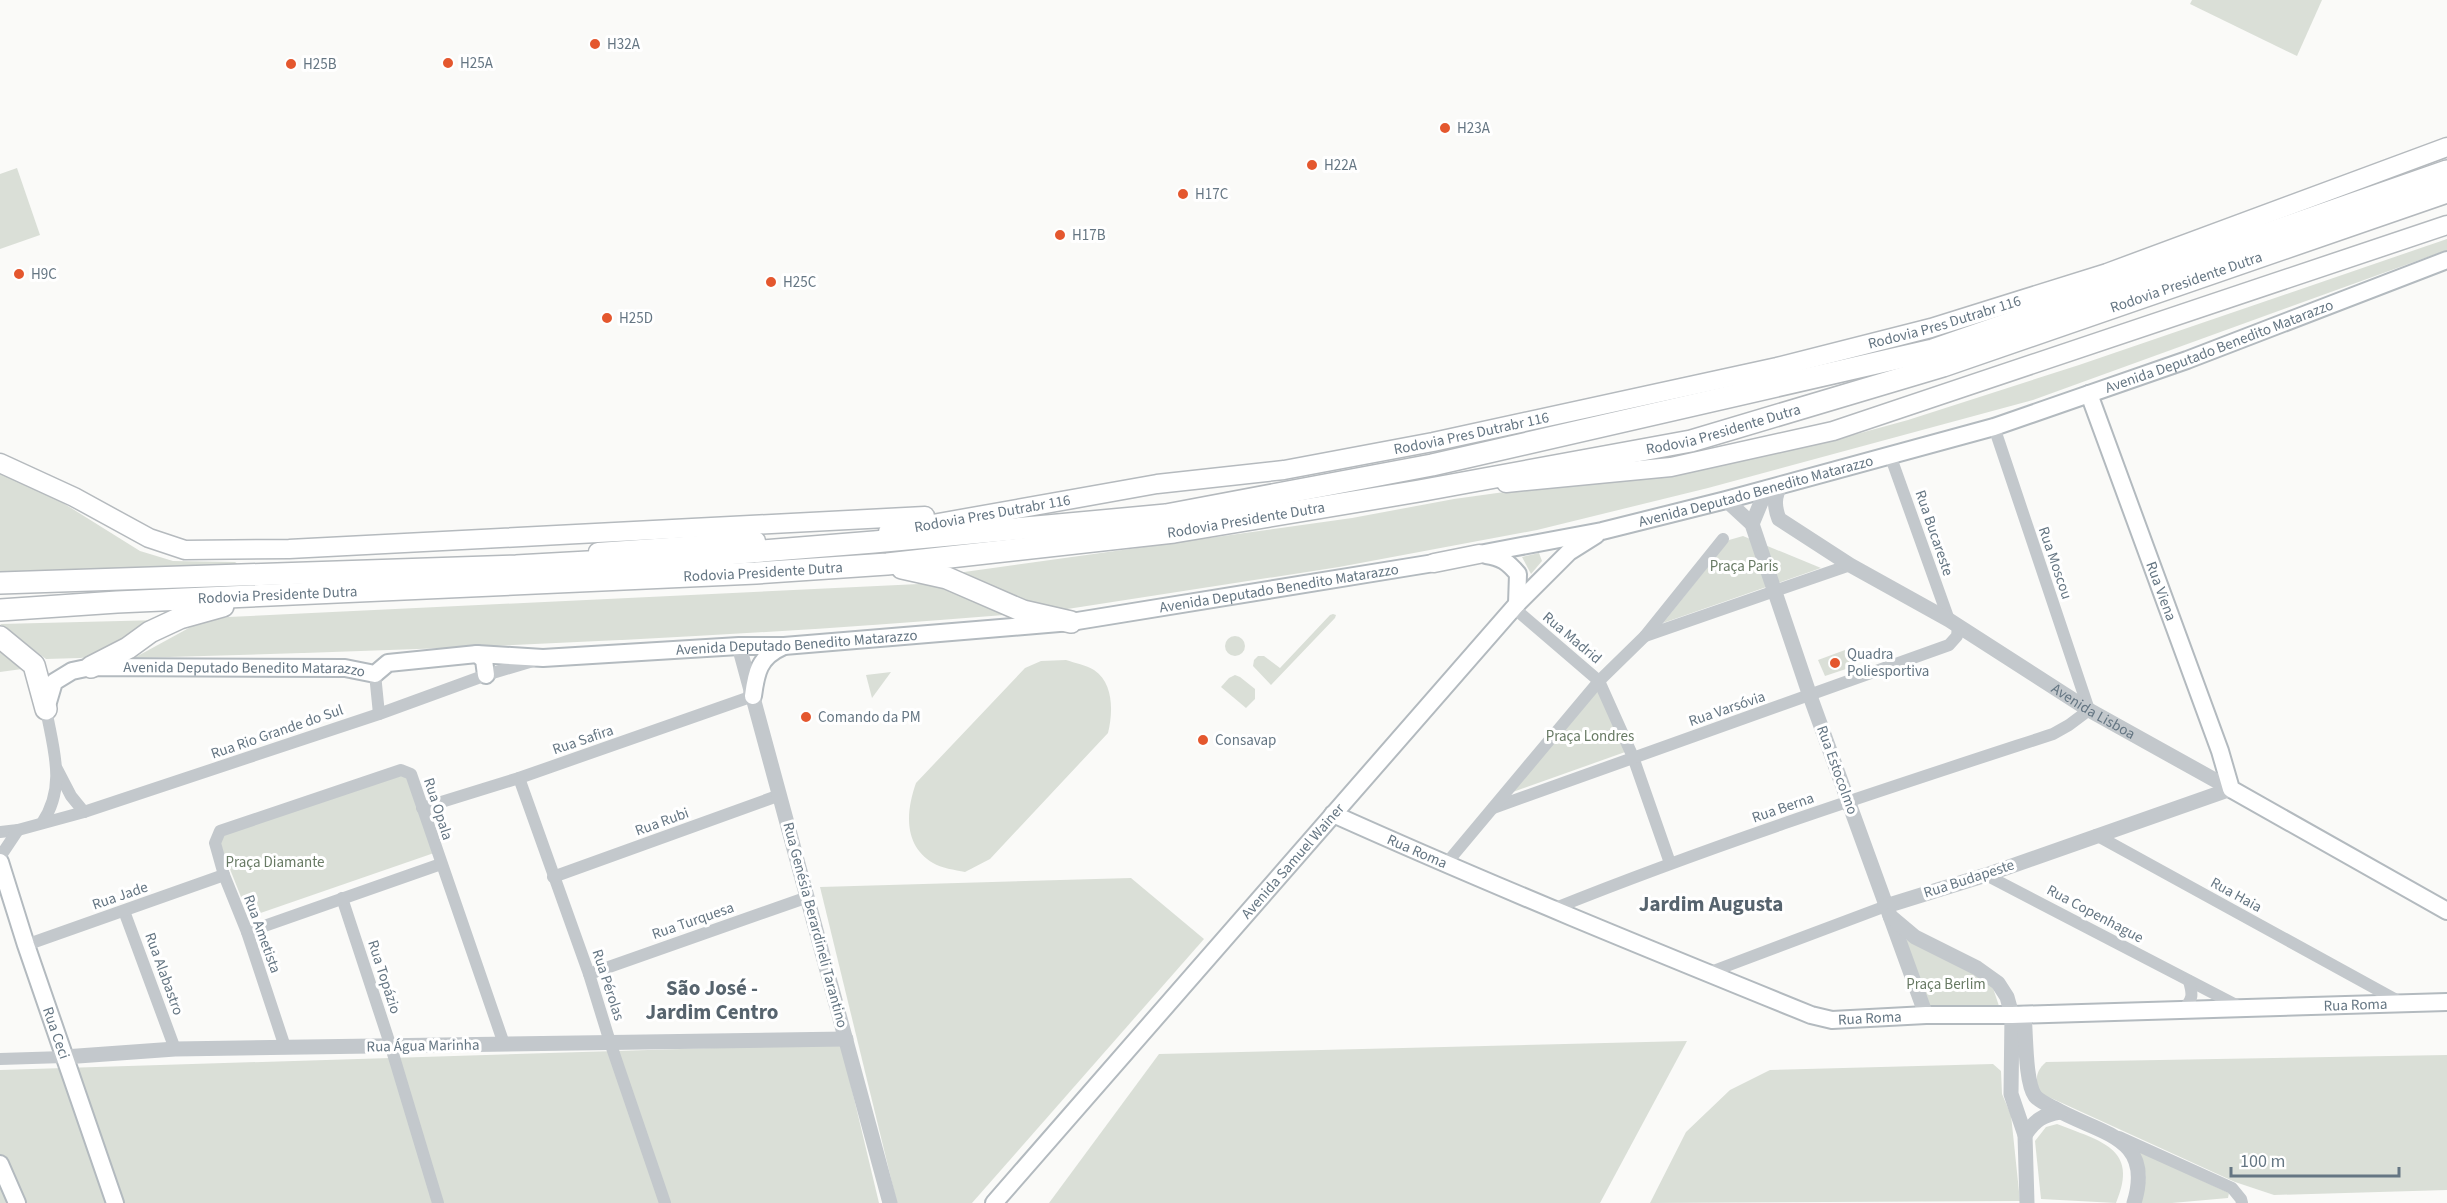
<svg xmlns="http://www.w3.org/2000/svg" width="2447" height="1203" font-family="'Source Sans 3',sans-serif">
<style>
.green{fill:#dadfd7}
.lines{fill:none;stroke-linecap:round;stroke-linejoin:round}
.secondary-casing{stroke:#b3babf;stroke-width:20}
.primary-casing{stroke:#b5babe;stroke-width:21}
.motorway-casing{stroke:#b4b9bd;stroke-width:24}
.minor{stroke:#c3c8cc;stroke-width:12}
.tertiary{stroke:#c3c8cc;stroke-width:15}
.secondary{stroke:#fff;stroke-width:16}
.primary{stroke:#fff;stroke-width:18}
.motorway{stroke:#fff;stroke-width:21}
.poi-dot{fill:#e4572e;stroke:#fff;stroke-width:2}
.labels{text-anchor:middle;dominant-baseline:central;stroke-width:6;stroke-linejoin:round;paint-order:stroke}
.poi-label{font-size:15px;fill:#657683;stroke:#fff;text-anchor:start}
.street-label{font-size:15px;fill:#657683;stroke:#fff}
.park-label{font-size:15px;fill:#687a64;stroke:#fff}
.district-label{font-size:21px;font-weight:bold;fill:#57646e;stroke:#fff}
</style>
<rect width="100%" height="100%" fill="#fafaf8"/>
<g class="green">
<polygon points="2192,0 2322,0 2297,56 2190,4"/>
<polygon points="17,168 40,235 0,249 0,174"/>
<polygon points="2447,239 2447,250 2033,400 1708,488 1537,530 1339,567 1061,610 1034,609 957,573 1352,518 1454,499 1754,457 1824,443 1908,420 2079,365"/>
<polygon points="0,472 47,493 140,551 173,561 235,562 242,567 0,573"/>
<polygon points="1743,536 1821,568 1663,623 1729,540"/>
<polygon points="1539,553 1542,561 1531,574 1522,557"/>
<path d="M919 584 941 585 1004 615C714 639 424 650 134 658L198 623 228 617Z"/>
<polygon points="1333,614 1336,615 1335,618 1271,685 1253,666 1254,660 1258,656 1264,656 1280,668 1330,615"/>
<polygon points="161,620 98,656 80,658 46,659 0,624"/>
<circle cx="1235" cy="646" r="10"/>
<polygon points="0,641 21,659 22,669 0,672"/>
<polygon points="1845,650 1852,667 1825,676 1818,660"/>
<path d="M1066 660C1075 663 1086 665 1094 670 1114 683 1113 713 1108 733L990 859 965 872C955 870 941 868 933 863 903 845 906 811 916 783L1025 668 1041 661Z"/>
<polygon points="891,672 872,698 866,675"/>
<polygon points="1235,675 1240,677 1255,689 1255,699 1246,708 1221,687 1229,678"/>
<polygon points="1597,688 1628,751 1510,793"/>
<polygon points="406,774 434,853 249,917 216,834"/>
<polygon points="1131,878 1204,939 972,1203 897,1203 820,887"/>
<polygon points="1908,939 1991,982 2001,1012 1928,1011 1902,941"/>
<polygon points="1687,1041 1600,1203 1049,1203 1159,1054"/>
<polygon points="841,1044 879,1203 0,1203 0,1070"/>
<path d="M2447 1055V1190L2274 1195 2235 1182 2040 1093C2035 1080 2035 1072 2046 1062Z"/>
<polygon points="1993,1064 2001,1071 2002,1094 2011,1115 2020,1201 1650,1203 1686,1132 1730,1090 1770,1070"/>
<path d="M2057 1124C2100 1141 2140 1148 2116 1203L2041 1199 2035 1141 2046 1127Z"/>
<path d="M2134 1149 2229 1193 2228 1198 2172 1203H2139C2148 1180 2149 1170 2134 1149Z"/>
</g>
<g class="lines">
<g class="secondary-casing">
<g id="secondary">
<path id="s2" d="M2089 394 2220 751 2231 789 2447 911"/>
<path id="s3" d="M1479 554 1602 531 1726 500 1994 427 2187 360 2447 260"/>
<path d="M1486 555C1501 557 1508 562 1518 574L1517 604"/>
<polyline points="477,654 484,660 486,675"/>
<path d="M753 696C756 673 759 657 782 647"/>
<path id="s4" d="M46 709 54 682 72 671 91 667 345 668 375 674 388 663 477 654 543 658 739 646H784L1071 622 1434 563"/>
<path id="s5" d="M1333 814C1491 885 1651 950 1811 1015L1832 1020 1926 1015H2012L2447 1002"/>
<path id="s6" d="M0 862 26 945 115 1203"/>
<polyline points="0,1164 17,1203"/>
<path id="s7" d="M994 1203 1517 604 1569 552 1596 535"/>
</g>
</g>
<g class="primary-casing">
<g id="primary">
<polyline points="0,463 74,497 149,538 185,550 289,549 925,516"/>
<polyline points="1506,483 1671,467 1833,431 2447,225"/>
<path id="s8" d="M888 532 1157 484 1284 470 1433 442 1777 367 1931 328 2107 273 2447 147"/>
<polyline points="598,552 756,541"/>
<polyline points="1434,563 1479,554"/>
</g>
</g>
<g class="motorway-casing">
<g id="motorway">
<polyline points="902,568 947,578 1023,611 1071,622"/>
<polyline points="0,583 516,566 713,555 874,542 1166,515 1432,465 1933,350 2447,171"/>
<path id="s9" d="M0 610 117 602 756 573 887 564 1174 532 1419 491 1691 441 1943 366 2447 192"/>
<polyline points="0,637 34,665 46,709"/>
<polyline points="91,667 128,648 150,632 180,618 223,606"/>
</g>
</g>
<g class="minor">
<polyline points="1890,455 1949,620"/>
<polyline points="1514,608 1599,681 1633,757 1670,863"/>
<polyline points="1645,636 1850,565"/>
<polyline points="375,674 379,714"/>
<polyline points="57,769 71,796 84,812"/>
<polyline points="519,778 589,974 610,1042 665,1203"/>
<polyline points="422,808 519,778 753,696"/>
<polyline points="1493,808 1949,645 1957,636 1958,626"/>
<path d="M42 823C67 786 53 749 46 709"/>
<polyline points="0,832 18,830 84,812 379,714 486,675 533,661"/>
<polyline points="2096,835 2400,1002"/>
<polyline points="0,857 18,830"/>
<polyline points="1445,865 1599,681 1645,636 1723,539"/>
<polyline points="1986,875 2240,1007"/>
<polyline points="553,877 780,795"/>
<polyline points="342,898 391,1047 438,1203"/>
<path d="M1553 909C1717 843 1885 789 2053 734L2069 725 2089 710 1994 427"/>
<polyline points="124,911 175,1049"/>
<polyline points="247,932 441,864"/>
<polyline points="26,945 224,875"/>
<polyline points="1708,973 1886,906"/>
<polyline points="589,974 808,897"/>
<path d="M2183 1010C2193 999 2193 995 2189 981"/>
<polyline points="285,1047 247,932 224,875 215,843 220,831 401,770 411,774 504,1044"/>
<polyline points="0,1059 64,1057"/>
<polyline points="2119,1137 2232,1188 2241,1199 2242,1203"/>
</g>
<g class="tertiary">
<path id="s1" d="M1781 484C1774 497 1774 506 1779 519L1850 565 1949 620 2089 710 2231 789"/>
<polyline points="1726,500 1752,524 1810,696 1926,1015"/>
<polyline points="1752,524 1767,488"/>
<polyline points="739,646 890,1203"/>
<polyline points="1886,906 1986,875 2231,789"/>
<polyline points="1890,916 1915,937 1977,968 1998,983 2007,997 2012,1015 2011,1094 2025,1135 2027,1203"/>
<path d="M2024 1014C2026 1034 2025 1082 2035 1096 2039 1101 2048 1105 2054 1108 2098 1134 2155 1135 2134 1203"/>
<polyline points="64,1057 175,1049 846,1039"/>
<path d="M2025 1135C2035 1120 2043 1115 2060 1112"/>
</g>
<use href="#secondary" class="secondary"/>
<use href="#primary" class="primary"/>
<use href="#motorway" class="motorway"/>
</g>
<g class="poi-dot">
<circle cx="595" cy="44" r="6"/>
<circle cx="448" cy="63" r="6"/>
<circle cx="291" cy="64" r="6"/>
<circle cx="1445" cy="128" r="6"/>
<circle cx="1312" cy="165" r="6"/>
<circle cx="1183" cy="194" r="6"/>
<circle cx="1060" cy="235" r="6"/>
<circle cx="19" cy="274" r="6"/>
<circle cx="771" cy="282" r="6"/>
<circle cx="607" cy="318" r="6"/>
<circle cx="1835" cy="663" r="6"/>
<circle cx="806" cy="717" r="6"/>
<circle cx="1203" cy="740" r="6"/>
</g>
<g class="labels">
<g class="poi-label">
<text x="607" y="44">H32A</text>
<text x="460" y="63">H25A</text>
<text x="303" y="64">H25B</text>
<text x="1457" y="128">H23A</text>
<text x="1324" y="165">H22A</text>
<text x="1195" y="194">H17C</text>
<text x="1072" y="235">H17B</text>
<text x="31" y="274">H9C</text>
<text x="783" y="282">H25C</text>
<text x="619" y="318">H25D</text>
<text x="1847" y="654">Quadra<tspan x="1847" dy="17">Poliesportiva</tspan></text>
<text x="818" y="717">Comando da PM</text>
<text x="1215" y="740">Consavap</text>
</g>
<g class="street-label">
<text stroke="none"><textPath href="#s9" startOffset="2222">Rodovia Presidente Dutra</textPath></text>
<text stroke="none"><textPath href="#s8" startOffset="1078">Rodovia Pres Dutrabr 116</textPath></text>
<text stroke="none"><textPath href="#s3" startOffset="770">Avenida Deputado Benedito Matarazzo</textPath></text>
<text stroke="none"><textPath href="#s9" startOffset="1736">Rodovia Presidente Dutra</textPath></text>
<text stroke="none"><textPath href="#s8" startOffset="592">Rodovia Pres Dutrabr 116</textPath></text>
<text stroke="none"><textPath href="#s3" startOffset="284">Avenida Deputado Benedito Matarazzo</textPath></text>
<text stroke="none"><textPath href="#s8" startOffset="106">Rodovia Pres Dutrabr 116</textPath></text>
<text stroke="none"><textPath href="#s9" startOffset="1250">Rodovia Presidente Dutra</textPath></text>
<text transform="translate(1934 533) rotate(71)">Rua Bucareste</text>
<text transform="translate(2055 563) rotate(71)">Rua Moscou</text>
<text stroke="none"><textPath href="#s9" startOffset="764">Rodovia Presidente Dutra</textPath></text>
<text stroke="none"><textPath href="#s4" startOffset="1266">Avenida Deputado Benedito Matarazzo</textPath></text>
<text stroke="none"><textPath href="#s2" startOffset="210">Rua Viena</textPath></text>
<text stroke="none"><textPath href="#s9" startOffset="278">Rodovia Presidente Dutra</textPath></text>
<text transform="translate(1572 638) rotate(40)">Rua Madrid</text>
<text stroke="none"><textPath href="#s4" startOffset="780">Avenida Deputado Benedito Matarazzo</textPath></text>
<text stroke="none"><textPath href="#s4" startOffset="222">Avenida Deputado Benedito Matarazzo</textPath></text>
<text transform="translate(1727 709) rotate(-19)">Rua Varsóvia</text>
<text stroke="none"><textPath href="#s1" startOffset="405">Avenida Lisboa</textPath></text>
<text transform="translate(277 732) rotate(-19)">Rua Rio Grande do Sul</text>
<text transform="translate(583 740) rotate(-19)">Rua Safira</text>
<text transform="translate(1837 770) rotate(70)">Rua Estocolmo</text>
<text transform="translate(1783 808) rotate(-19)">Rua Berna</text>
<text transform="translate(438 809) rotate(72)">Rua Opala</text>
<text transform="translate(662 822) rotate(-20)">Rua Rubi</text>
<text stroke="none"><textPath href="#s5" startOffset="92">Rua Roma</textPath></text>
<text stroke="none"><textPath href="#s7" startOffset="454">Avenida Samuel Wainer</textPath></text>
<text transform="translate(1969 879) rotate(-18)">Rua Budapeste</text>
<text transform="translate(2236 895) rotate(29)">Rua Haia</text>
<text transform="translate(120 896) rotate(-19)">Rua Jade</text>
<text transform="translate(2095 914) rotate(28)">Rua Copenhague</text>
<text transform="translate(693 921) rotate(-19)">Rua Turquesa</text>
<text transform="translate(815 925) rotate(75)">Rua Genésia Berardineli Tarantino</text>
<text transform="translate(262 934) rotate(70)">Rua Ametista</text>
<text transform="translate(164 974) rotate(70)">Rua Alabastro</text>
<text transform="translate(384 977) rotate(72)">Rua Topázio</text>
<text transform="translate(608 985) rotate(72)">Rua Pérolas</text>
<text stroke="none"><textPath href="#s5" startOffset="1064">Rua Roma</textPath></text>
<text stroke="none"><textPath href="#s5" startOffset="578">Rua Roma</textPath></text>
<text stroke="none"><textPath href="#s6" startOffset="180">Rua Ceci</textPath></text>
<text transform="translate(423 1046) rotate(-1)">Rua Água Marinha</text>
</g>
<g class="park-label">
<text x="1744" y="566">Praça Paris</text>
<text x="1590" y="736">Praça Londres</text>
<text x="275" y="862">Praça Diamante</text>
<text x="1946" y="984">Praça Berlim</text>
</g>
<g class="district-label">
<text x="1711" y="904">Jardim Augusta</text>
<text x="712" y="988">São José -<tspan x="712" dy="24">Jardim Centro</tspan></text>
</g>
</g>
<path d="M2231 1167v9h168v-9" fill="none" stroke="#657683" stroke-width="3"/>
<text x="2240" y="1167" font-size="18" fill="#657683" stroke="#ffffff" stroke-width="4.5" paint-order="stroke">100 m</text>
</svg>
